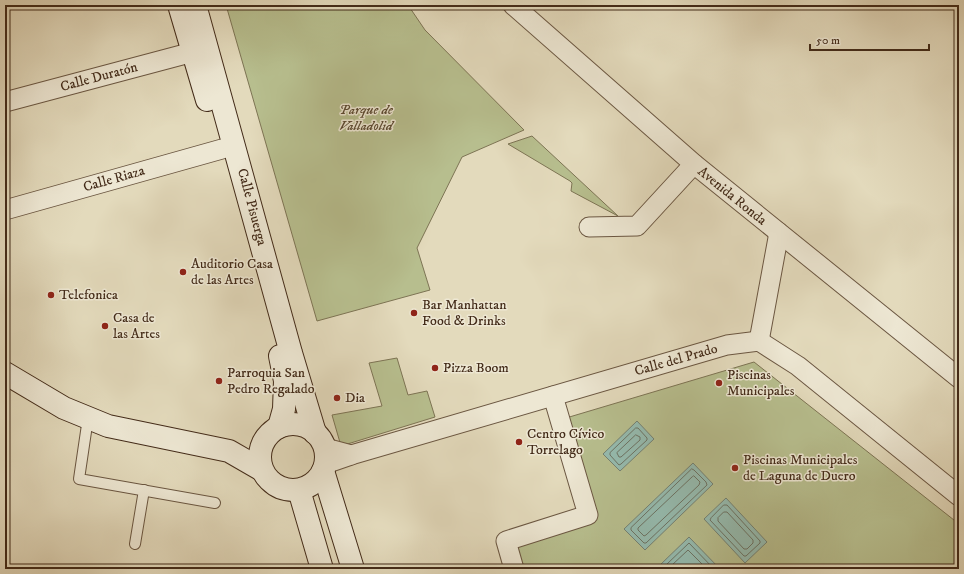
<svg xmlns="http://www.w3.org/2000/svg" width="964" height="574" font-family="'IM FELL DW Pica',serif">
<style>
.green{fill:#b7be8e;stroke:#7d7454}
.water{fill:#95bbaf;stroke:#748173}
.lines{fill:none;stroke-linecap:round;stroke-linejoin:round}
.shore{stroke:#6c7364;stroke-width:1}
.lane-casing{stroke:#6b5742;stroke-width:12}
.street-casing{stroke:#6b5742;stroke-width:21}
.secondary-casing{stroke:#432b19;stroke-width:24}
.lane{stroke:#ede7d3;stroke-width:10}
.street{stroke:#ede7d3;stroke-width:19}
.secondary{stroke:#ede7d3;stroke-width:22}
.poi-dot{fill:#8f2418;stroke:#ede7d3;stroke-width:1.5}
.labels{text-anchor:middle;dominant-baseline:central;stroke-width:3;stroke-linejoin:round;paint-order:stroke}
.street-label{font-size:14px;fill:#432b19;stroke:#ede7d3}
.park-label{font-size:14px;font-style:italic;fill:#5a4830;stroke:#ede7d3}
.poi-label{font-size:14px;fill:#432b19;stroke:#ede7d3;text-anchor:start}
</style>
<rect width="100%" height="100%" fill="#e3dabc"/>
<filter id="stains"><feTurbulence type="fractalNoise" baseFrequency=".005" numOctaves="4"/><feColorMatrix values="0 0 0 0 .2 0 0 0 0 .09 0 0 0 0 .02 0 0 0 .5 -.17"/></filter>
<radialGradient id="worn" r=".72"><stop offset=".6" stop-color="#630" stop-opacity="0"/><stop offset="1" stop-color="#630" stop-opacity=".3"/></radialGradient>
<g class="green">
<polygon points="226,5 408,5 425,30 524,130 462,157 417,248 430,290 317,321"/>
<polygon points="532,136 618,216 571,191 572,183 570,181 508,144"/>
<polygon points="397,358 408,395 427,391 435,417 341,446 332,415 382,406 369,363"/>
<polygon points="754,362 959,524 959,569 520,569 513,544 595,519 566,418"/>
</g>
<g class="water">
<polygon points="637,421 654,439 620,471 603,454"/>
<polygon points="693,463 713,484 645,550 624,529"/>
<polygon points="726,498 767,542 745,563 704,519"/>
<polygon points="689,537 720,569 664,569 660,565"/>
</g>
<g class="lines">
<g class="shore">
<polygon points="636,428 638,428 647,438 647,440 621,464 619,465 610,455 610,453"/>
<polygon points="636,435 640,437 640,440 621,457 619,457 617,453"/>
<polygon points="692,469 694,470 706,482 707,485 646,543 644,543 631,530 631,528"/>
<polygon points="694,476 700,482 699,485 646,535 644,536 638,530 638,528 692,477"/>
<polygon points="724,505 727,505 760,541 760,543 746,556 744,556 710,520 711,518"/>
<polygon points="724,512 727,512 753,540 753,543 747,549 744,549 718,521 718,518"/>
<polyline points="667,569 667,564 689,543 714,569"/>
<polyline points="672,569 672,565 688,550 707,569"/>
</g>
<g class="lane-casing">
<g id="lane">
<polyline points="88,418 79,479 215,503"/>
<polyline points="135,544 144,490"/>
</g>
</g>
<g class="street-casing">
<g id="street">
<polyline points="513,5 694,164 959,378"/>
<polyline points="5,102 193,52"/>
<polyline points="5,210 222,149"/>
<polyline points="589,227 637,226 694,164"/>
<polyline points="759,341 778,238 778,232"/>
<polyline points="325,448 351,455"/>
<polyline points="325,464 351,455 727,345 759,341 798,366 959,496"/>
<polyline points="514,569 506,541 588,515 553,396"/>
</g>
</g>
<g class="secondary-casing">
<g id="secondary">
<polyline points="179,5 207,100"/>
<polyline points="195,5 291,353 315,433"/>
<polyline points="5,373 64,408 108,426 229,451 262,470"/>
<circle cx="293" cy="457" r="33"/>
<polyline points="279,427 284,409 285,381 280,356"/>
<polyline points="323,471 353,569"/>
<polyline points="299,490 322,569"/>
</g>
</g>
<use href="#lane" class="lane"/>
<use href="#street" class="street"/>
<use href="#secondary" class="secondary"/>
</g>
<g class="poi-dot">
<circle cx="183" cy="272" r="4"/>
<circle cx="51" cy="295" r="4"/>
<circle cx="414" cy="313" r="4"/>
<circle cx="105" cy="326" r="4"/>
<circle cx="435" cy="368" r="4"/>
<circle cx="219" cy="381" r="4"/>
<circle cx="719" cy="383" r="4"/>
<circle cx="337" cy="398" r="4"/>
<circle cx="519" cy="442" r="4"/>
<circle cx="735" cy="468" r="4"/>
</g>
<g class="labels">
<g class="street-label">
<text transform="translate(99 77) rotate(-15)">Calle Duratón</text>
<text transform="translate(114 179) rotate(-16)">Calle Riaza</text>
<text transform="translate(732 196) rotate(39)">Avenida Ronda</text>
<text transform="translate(252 207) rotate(75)">Calle Pisuerga</text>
<text transform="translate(676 360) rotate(-16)">Calle del Prado</text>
</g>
<g class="park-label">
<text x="366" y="110">Parque de<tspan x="366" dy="16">Valladolid</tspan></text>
</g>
<g class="poi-label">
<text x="191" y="264">Auditorio Casa<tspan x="191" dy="16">de las Artes</tspan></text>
<text x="59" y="295">Telefonica</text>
<text x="422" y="305">Bar Manhattan<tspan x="422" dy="16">Food &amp; Drinks</tspan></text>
<text x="113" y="318">Casa de<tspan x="113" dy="16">las Artes</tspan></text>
<text x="443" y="368">Pizza Boom</text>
<text x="227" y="373">Parroquia San<tspan x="227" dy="16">Pedro Regalado</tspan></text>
<text x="727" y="375">Piscinas<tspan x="727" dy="16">Municipales</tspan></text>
<text x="345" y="398">Dia</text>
<text x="527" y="434">Centro Cívico<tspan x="527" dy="16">Torrelago</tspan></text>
<text x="743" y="460">Piscinas Municipales<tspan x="743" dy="16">de Laguna de Duero</tspan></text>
</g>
</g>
<rect width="964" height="574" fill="none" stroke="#e3dabc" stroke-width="20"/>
<rect x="6" y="6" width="952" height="562" fill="none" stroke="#432b19" stroke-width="2"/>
<rect x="10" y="10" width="944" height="554" fill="none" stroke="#432b19"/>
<path d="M810 44v6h119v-6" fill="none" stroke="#432b19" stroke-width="2"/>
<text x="816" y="44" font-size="12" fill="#432b19" stroke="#ede7d3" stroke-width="3" paint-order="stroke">50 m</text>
<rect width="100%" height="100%" filter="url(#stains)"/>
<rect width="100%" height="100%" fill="url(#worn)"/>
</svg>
